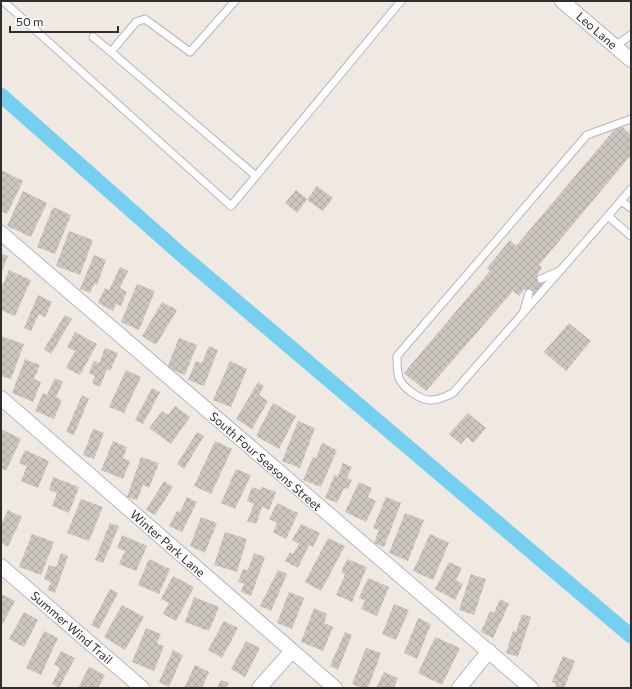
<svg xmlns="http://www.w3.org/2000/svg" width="632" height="689" font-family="Commissioner,sans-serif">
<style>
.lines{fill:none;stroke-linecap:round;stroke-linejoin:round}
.canal{stroke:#75cff0;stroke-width:15}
.building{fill:url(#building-cross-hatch)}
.lane-casing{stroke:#b4b7c1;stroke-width:9}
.street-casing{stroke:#b4b7c1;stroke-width:16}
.lane{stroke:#fff;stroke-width:7}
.street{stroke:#fff;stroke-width:14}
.labels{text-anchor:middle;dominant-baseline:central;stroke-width:3;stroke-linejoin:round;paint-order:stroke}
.street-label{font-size:12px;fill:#2e2e2e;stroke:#fff}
</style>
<defs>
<pattern id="building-cross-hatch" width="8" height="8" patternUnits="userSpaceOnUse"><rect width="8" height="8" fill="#cbc7bf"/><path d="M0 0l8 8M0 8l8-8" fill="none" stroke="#afaba4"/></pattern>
</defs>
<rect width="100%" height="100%" fill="#efe9e1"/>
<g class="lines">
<polyline class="canal" points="1,95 184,257 631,636"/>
</g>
<g class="building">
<polygon points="619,124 631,135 631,155 539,265 542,268 537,275 547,283 534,298 524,289 519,296 513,291 426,391 404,373 490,271 487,268 510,240 516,246"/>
<polygon points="1,170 23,181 7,214 1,211"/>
<polygon points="317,186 333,198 323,211 307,200"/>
<polygon points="296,190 307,199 297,213 285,203"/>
<polygon points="23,191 47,203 31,237 7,226"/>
<polygon points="53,207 71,215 55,254 37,247"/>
<polygon points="69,231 93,240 80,275 56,266"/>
<polygon points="1,253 8,256 1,274"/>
<polygon points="94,255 106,260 97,285 94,284 90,293 80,289"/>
<polygon points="120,267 128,271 120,288 127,292 121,306 116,304 113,311 98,303 105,288 109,290"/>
<polygon points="9,270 31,280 15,316 1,310 1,289"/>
<polygon points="137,284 155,291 139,330 121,322"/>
<polygon points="38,295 52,302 45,317 39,314 31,331 24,328"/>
<polygon points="162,302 177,310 156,345 142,336"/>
<polygon points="65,315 72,319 51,354 44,349"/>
<polygon points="569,323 591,341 566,371 544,352"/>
<polygon points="75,332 97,344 80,375 66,368 75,351 67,347"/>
<polygon points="1,336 24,344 11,379 1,376"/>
<polygon points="179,338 197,345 185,375 167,368"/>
<polygon points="209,346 218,350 204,386 188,380 196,361 202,363"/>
<polygon points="105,348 118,353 110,371 107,369 100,387 92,383 95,376 89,373 94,361 99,363"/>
<polygon points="25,359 40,365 34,379 41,382 33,402 12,393"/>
<polygon points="230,361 247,369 231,407 213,400"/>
<polygon points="126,370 141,377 124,413 109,407"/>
<polygon points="55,378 63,382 56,397 62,400 54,419 35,411 43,393 47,395"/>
<polygon points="258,382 264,386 259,395 268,401 252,429 236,419"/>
<polygon points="152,388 160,392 143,424 135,420"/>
<polygon points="82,395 89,399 74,435 66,432"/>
<polygon points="273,403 296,416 279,449 256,436"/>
<polygon points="175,406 190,417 171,444 149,428 162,411 168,415"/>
<polygon points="468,413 486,428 473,443 467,437 461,444 449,434"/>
<polygon points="298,421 315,428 300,468 282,461"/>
<polygon points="1,429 21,439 6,471 1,468"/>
<polygon points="93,429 104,433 94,459 83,455"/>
<polygon points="197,432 204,436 184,469 177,464"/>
<polygon points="113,441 127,447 123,458 130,461 123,479 101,470"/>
<polygon points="215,441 232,449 211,494 194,486"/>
<polygon points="322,443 337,450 321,487 303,480 313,457 316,458"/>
<polygon points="25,450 49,461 38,488 21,481 27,466 19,463"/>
<polygon points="141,457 159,463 149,488 143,485 137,500 127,497"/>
<polygon points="343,463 352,467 347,478 352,480 348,489 344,488 337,503 325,498 335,474 338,476"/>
<polygon points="236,469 251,475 235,509 221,503"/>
<polygon points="53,477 79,487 69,513 52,506 57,493 49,490"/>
<polygon points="164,481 173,487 155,515 146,510"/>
<polygon points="359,482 372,488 368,497 376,501 366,522 345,512"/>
<polygon points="252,487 260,490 262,487 276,492 269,510 262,507 256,524 247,521 254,504 247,501"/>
<polygon points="187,497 197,502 182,532 169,526 177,511 180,512"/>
<polygon points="386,497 401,503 384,547 374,543 379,530 373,528"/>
<polygon points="81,499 103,507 89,541 67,533"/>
<polygon points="277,503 298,513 286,539 273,532 277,523 269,519"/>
<polygon points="8,510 22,517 8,547 1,543 1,525"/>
<polygon points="405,513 424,520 408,561 389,553"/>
<polygon points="201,517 217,523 205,553 190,546"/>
<polygon points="110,523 119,526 103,563 95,560"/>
<polygon points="301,524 320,533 313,547 309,545 298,568 285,561 290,552 293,554 299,544 292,540"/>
<polygon points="225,532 247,539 237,572 214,565"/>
<polygon points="32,534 54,542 41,575 19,567"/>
<polygon points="430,534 449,543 433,580 413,571"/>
<polygon points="122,535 147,546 136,571 119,564 125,551 117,548"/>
<polygon points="328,538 345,546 321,591 305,582"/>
<polygon points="61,553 68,556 55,593 47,590 51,582 44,579 49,565 56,567"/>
<polygon points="254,553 265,557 251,596 241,592 244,584 238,582 243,569 248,570"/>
<polygon points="149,559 170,569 159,594 138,585"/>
<polygon points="347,559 367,567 352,602 336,595 345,575 341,572"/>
<polygon points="449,562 462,568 456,580 463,584 455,600 435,589"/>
<polygon points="278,570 287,574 271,611 260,606"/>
<polygon points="471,574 486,579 474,615 459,610"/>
<polygon points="173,576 194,587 176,621 163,614 169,603 161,599"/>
<polygon points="368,578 389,587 377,616 361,609 365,601 359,598"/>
<polygon points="110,589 118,593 99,629 91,625"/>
<polygon points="289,592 304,598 292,629 277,623"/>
<polygon points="1,594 15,601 1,627"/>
<polygon points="194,597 219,607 209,631 185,622"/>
<polygon points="500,599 509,604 493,638 481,632 490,611 494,613"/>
<polygon points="394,604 409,610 396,640 382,634"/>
<polygon points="122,605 144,617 125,650 104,637"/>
<polygon points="314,608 327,614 324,623 333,627 323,651 301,642"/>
<polygon points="24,612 38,620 24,647 9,639"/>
<polygon points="522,614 531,617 518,657 506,653 513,631 516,632"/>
<polygon points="418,618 431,624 417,659 404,653"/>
<polygon points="224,621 238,628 222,658 208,650"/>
<polygon points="146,628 161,634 157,643 164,646 154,671 132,662"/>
<polygon points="44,631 58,638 41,675 26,668"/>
<polygon points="345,632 352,635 338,670 330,666"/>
<polygon points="435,637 460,648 442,685 418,673"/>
<polygon points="246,641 260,648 245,677 231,669"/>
<polygon points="366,648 381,653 368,688 362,688 352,684"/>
<polygon points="173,650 183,655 169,687 159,682"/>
<polygon points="61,651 75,658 59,688 52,684 60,668 54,664"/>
<polygon points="563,656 575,661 564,688 555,688 556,684 552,682"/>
<polygon points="195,665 209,672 202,688 184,688"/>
<polygon points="89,667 105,675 98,688 78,688"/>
<polygon points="384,672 398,678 394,688 376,688"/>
<polygon points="221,680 229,683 226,688 217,688"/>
</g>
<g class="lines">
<g class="lane-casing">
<g id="lane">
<polyline points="3,1 231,206 256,176"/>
<polyline points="235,1 190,52 145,19 136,22 111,52 256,176 401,1"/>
<polyline points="93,37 111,52"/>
<polyline points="615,46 631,35"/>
<polyline points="631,189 608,216 631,236"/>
<polyline points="621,201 631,208"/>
<path d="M608 216 453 393C446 396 438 401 429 400 419 399 403 388 399 378 397 371 397 363 397 356L587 135 631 119"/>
<polyline points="541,279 559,271"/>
<polyline points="524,310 529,293"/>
</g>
</g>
<g class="street-casing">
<g id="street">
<polyline points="562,1 631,60"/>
<polyline points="1,233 531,688"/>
<polyline points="1,398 335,688"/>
<polyline points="1,566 142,688"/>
<polyline points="259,688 292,651"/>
<polyline points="459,688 489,651"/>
</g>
</g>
<use href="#lane" class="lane"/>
<use href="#street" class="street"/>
</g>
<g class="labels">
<g class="street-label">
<text transform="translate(597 30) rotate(41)">Leo Lane</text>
<text transform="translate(266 461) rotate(41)">South Four Seasons Street</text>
<text transform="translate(168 543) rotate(41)">Winter Park Lane</text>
<text transform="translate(72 627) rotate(41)">Summer Wind Trail</text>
</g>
</g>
<rect width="632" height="689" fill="none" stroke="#2e2e2e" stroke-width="4"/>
<path d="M10 26v6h108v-6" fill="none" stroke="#2e2e2e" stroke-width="2"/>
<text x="16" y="26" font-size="12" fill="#2e2e2e" stroke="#ffffff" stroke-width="3" paint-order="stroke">50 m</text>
</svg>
